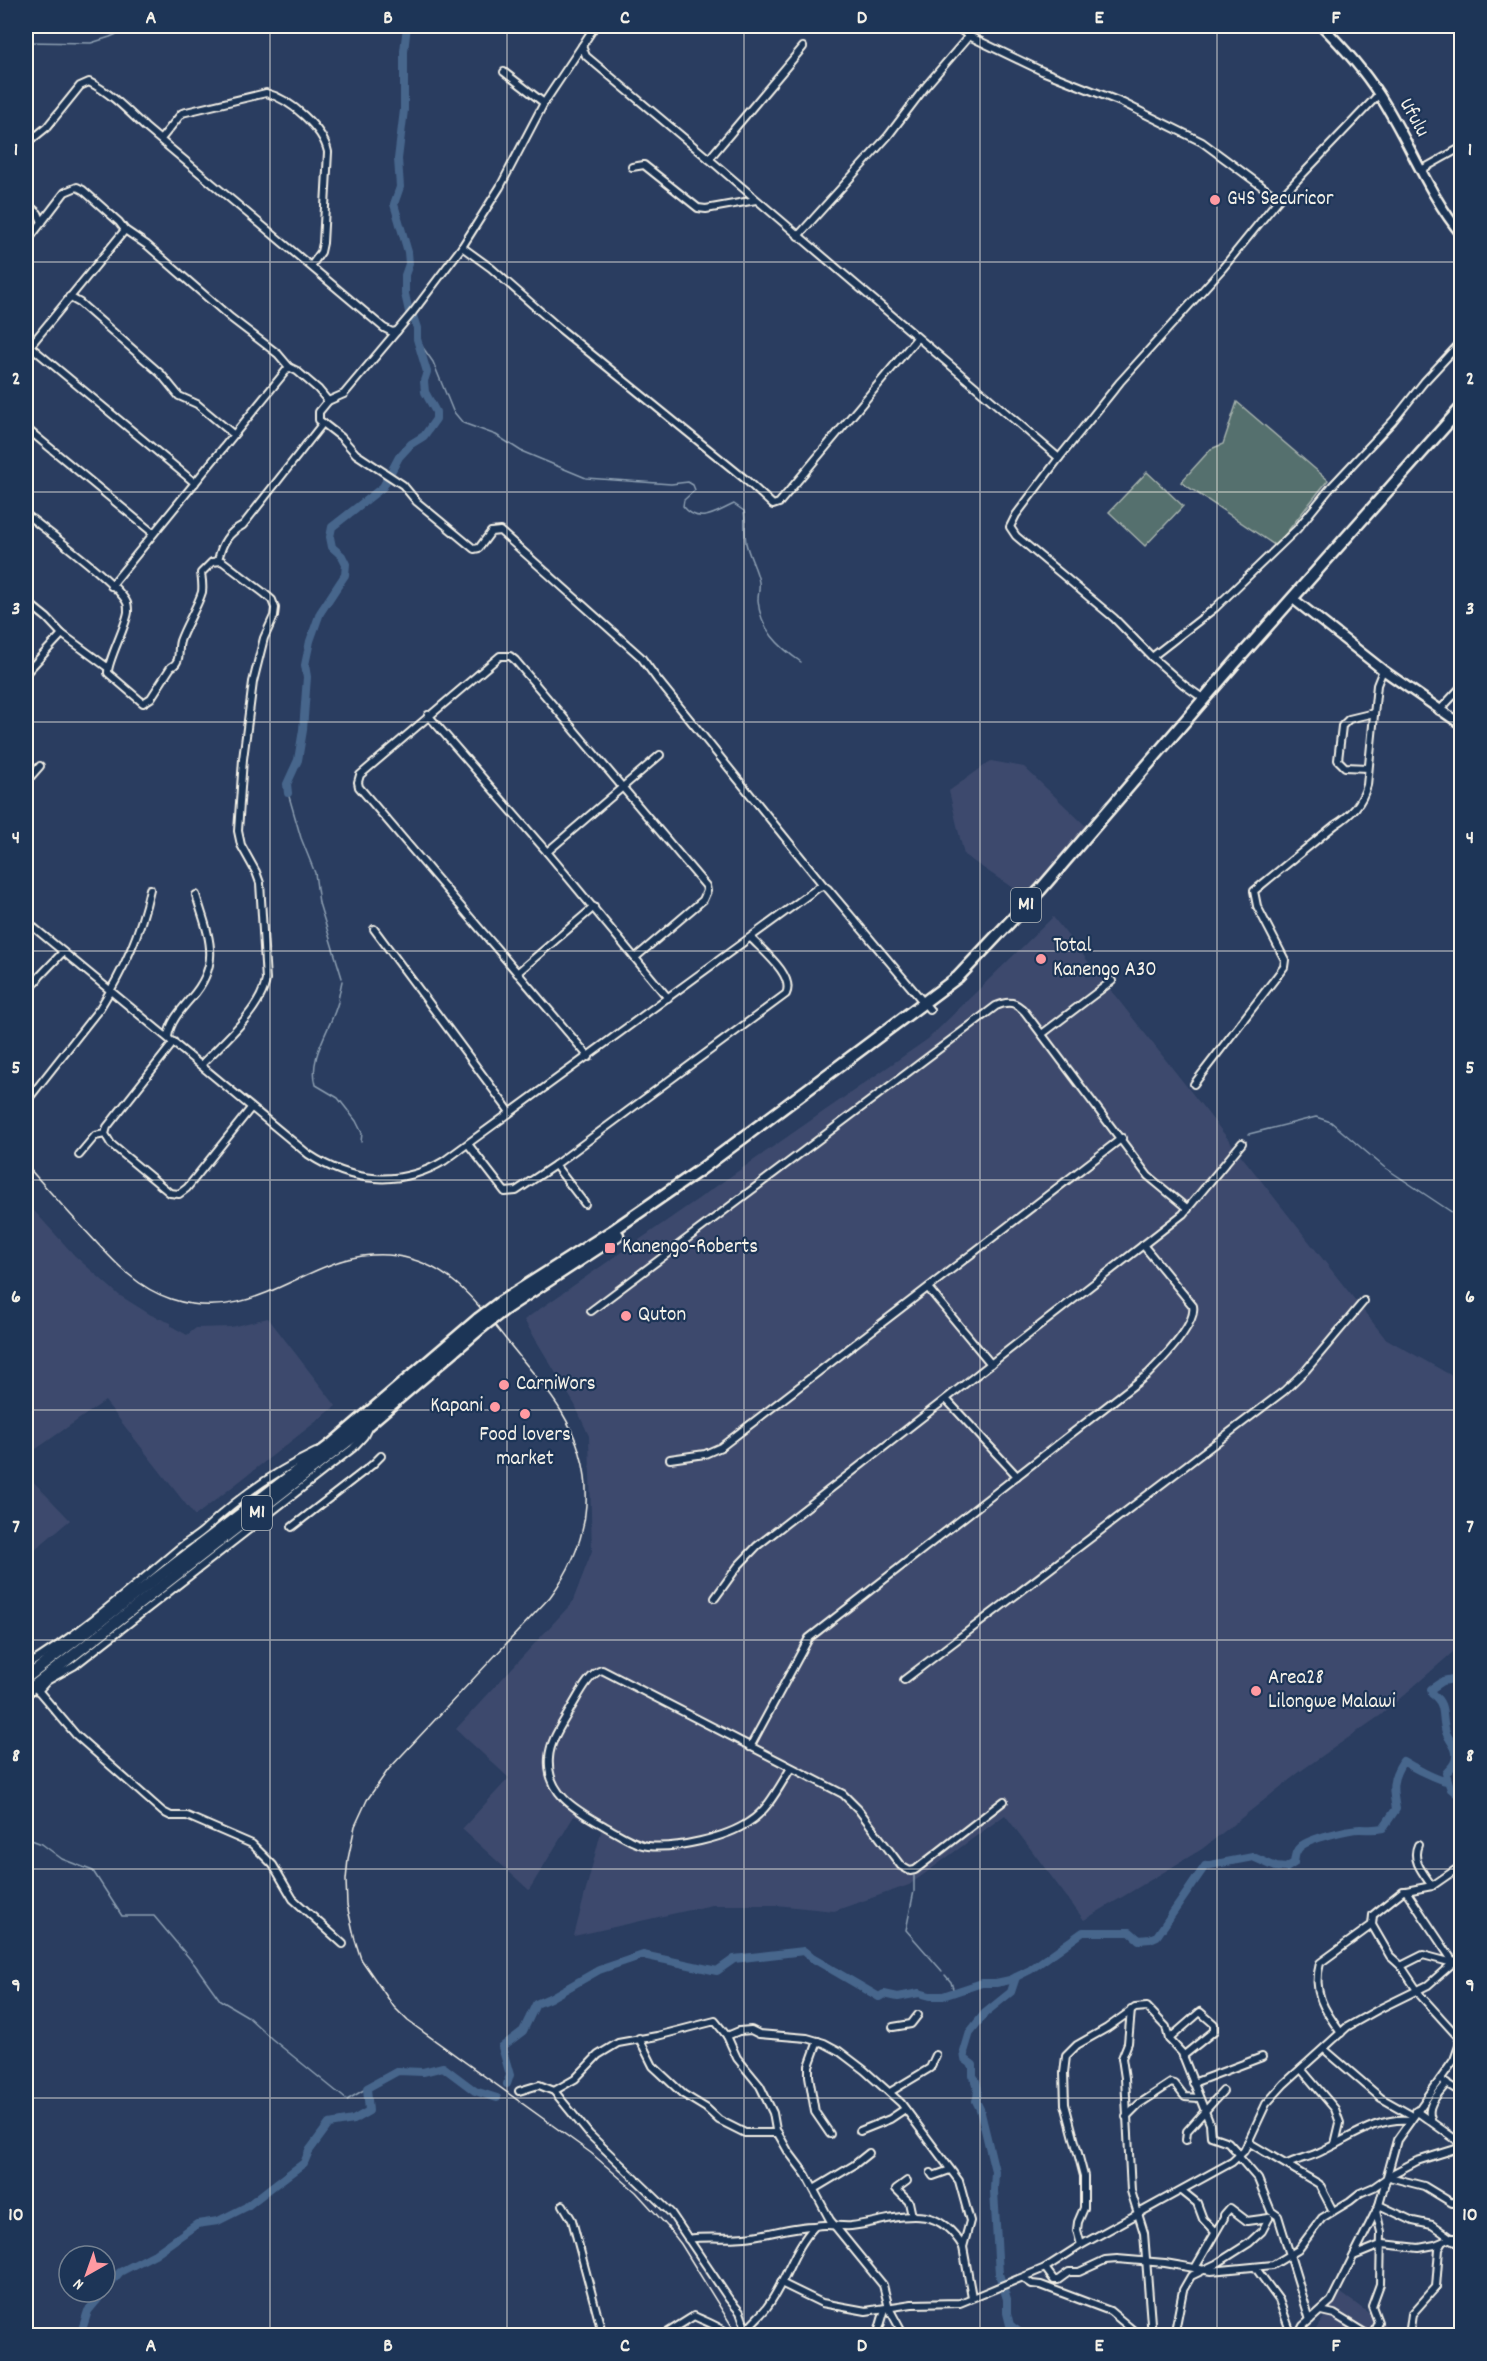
<svg xmlns="http://www.w3.org/2000/svg" width="1487" height="2361" font-family="Dekko,sans-serif">
<style>
.built{fill:#3d4a6d}
.green{fill:#55706e;stroke:#a4b0ab;stroke-width:1.5}
.lines{fill:none;stroke-linecap:round;stroke-linejoin:round}
.stream{stroke:#8c9eb1;stroke-width:1.5}
.river{stroke:#47668c;stroke-width:8}
.street-casing{stroke:#f4f1e8;stroke-width:10}
.secondary-casing{stroke:#f4f1e8;stroke-width:13}
.highway-casing{stroke:#f4f1e8;stroke-width:15}
.street{stroke:#1d3557;stroke-width:6}
.secondary{stroke:#1d3557;stroke-width:8}
.highway{stroke:#1d3557;stroke-width:10}
.rail{stroke:#f4f1e8;stroke-width:1.5}
.highway-bridge-casing{stroke:#f4f1e8;stroke-width:15;stroke-linecap:butt}
.highway-bridge{stroke:#1d3557;stroke-width:10}
.grid{fill:none;stroke:#f4f1e8;stroke-width:1.5;stroke-opacity:0.55}
.poi-dot{fill:#ff9aa2;stroke:#1d3557;stroke-width:2}
.labels{text-anchor:middle;dominant-baseline:central;stroke-width:4.5;stroke-linejoin:round;paint-order:stroke}
.shield{fill:#1d3557;stroke:#b4b9bc;stroke-width:1.5}
.shield-label{font-size:20px;font-weight:bold;fill:#f4f1e8}
.street-label{font-size:21px;fill:#f4f1e8;stroke:#1d3557}
.poi-label{font-size:21px;fill:#f4f1e8;stroke:#1d3557;text-anchor:start}
.neatline{fill:none;stroke:#f4f1e8;stroke-width:2}
.grid-label{font-size:20px;text-anchor:middle;font-weight:bold;fill:#f4f1e8}
</style>
<rect width="100%" height="100%" fill="#2a3d60"/>
<filter id="ink" filterUnits="userSpaceOnUse"><feTurbulence type="fractalNoise" baseFrequency=".0167" numOctaves="2"/><feDisplacementMap in="SourceGraphic" scale="12" xChannelSelector="R" yChannelSelector="G"/><feConvolveMatrix kernelMatrix="1 2 1 2 8 2 1 2 1" color-interpolation-filters="sRGB"/></filter>
<g filter="url(#ink)">
<g class="built">
<polygon points="991,761 1024,767 1089,829 1029,899 964,855 949,791"/>
<polygon points="1053,917 1385,1338 1461,1381 1461,1645 1381,1715 1302,1770 1202,1849 1084,1920 1005,1815 909,1885 834,1911 776,1905 712,1905 574,1936 602,1828 574,1816 529,1890 462,1829 509,1778 456,1729 572,1603 592,1551 589,1436 575,1405 524,1320 928,1039"/>
<polygon points="26,1202 75,1256 119,1295 151,1315 171,1323 171,1326 187,1335 196,1328 231,1327 268,1318 336,1406 195,1516 105,1401 26,1456"/>
<polygon points="26,1474 70,1520 33,1551 26,1541"/>
<polygon points="1341,2293 1399,2335 1311,2336"/>
</g>
<g class="green">
<polygon points="1237,402 1328,480 1276,546 1181,482 1211,449 1223,444"/>
<polygon points="1147,472 1183,506 1145,546 1109,512"/>
</g>
<g class="lines">
<g class="stream">
<polyline points="26,42 91,43 110,37 134,26"/>
<path d="M417 339 433 362 453 411 463 423 496 435 521 451 586 478 671 484 688 482 693 485 695 490 684 500 683 506C699 526 716 512 734 504L744 511C746 522 744 532 746 543 749 557 757 569 759 582 760 588 758 594 758 600 760 629 779 647 801 662"/>
<polyline points="288,793 301,838 315,873 319,903 342,978"/>
<polyline points="338,1000 342,981"/>
<path d="M338 1002C331 1029 308 1056 316 1085L338 1098 356 1121 362 1133 361 1142"/>
<polyline points="1249,1134 1316,1117 1331,1122 1384,1167 1462,1219"/>
<polyline points="26,1838 42,1844 62,1859 93,1871 122,1916 154,1916 195,1965 220,2000 247,2016 272,2039 347,2100 367,2088"/>
<polyline points="914,1876 914,1891 906,1930 942,1971"/>
<polyline points="945,1975 951,1982 954,1992"/>
</g>
<g class="river">
<polyline points="407,26 404,51 404,110 398,159 400,187 394,204 408,252 409,264 405,275 405,294 409,312"/>
<polyline points="288,793 287,784 298,760 303,730 307,677 305,665 310,641 320,613 345,575 346,564 342,556 332,547 330,537 332,527 383,487 399,457 411,444 424,436 436,419 436,412 425,392 424,381 427,372 417,339 417,328 413,316"/>
<polyline points="1448,1781 1451,1789 1462,1798"/>
<path d="M1016 1977 1011 1992 985 2013 970 2032 964 2052 965 2059 973 2065V2076C978 2082 979 2093 976 2101L980 2109 995 2171 994 2191 999 2274 1007 2299V2313L1010 2325 1024 2336"/>
<path d="M507 2084 510 2075 502 2047 523 2031 536 2004 550 1998 599 1970 643 1955 717 1971 734 1959 804 1951 812 1958 879 1997 884 1994 898 1997 919 1993 930 1996H943L982 1983H996L1010 1980 1030 1970 1083 1932H1130L1139 1940 1150 1939 1157 1936 1205 1866 1253 1857 1276 1867 1286 1868 1294 1863C1295 1856 1295 1851 1301 1846 1310 1839 1348 1829 1360 1829 1369 1829 1374 1830 1383 1828L1396 1809C1392 1788 1391 1779 1403 1761 1411 1766 1440 1782 1448 1781L1446 1773C1452 1767 1457 1762 1456 1753 1456 1746 1448 1739 1446 1732 1441 1717 1447 1704 1432 1694L1431 1689 1443 1681 1462 1677"/>
<polyline points="105,2290 120,2272 155,2254 197,2224 218,2221 246,2207 277,2183 304,2163 309,2151 329,2124 353,2120 369,2111 367,2088 398,2071 423,2072 443,2067 475,2091 497,2098"/>
<polyline points="80,2336 88,2311 104,2292"/>
</g>
<g class="street-casing">
<g id="street">
<polyline points="595,26 582,46 586,56 709,159 1059,458"/>
<polyline points="955,26 969,36 1042,71 1123,103 1202,142 1279,199"/>
<polyline points="504,72 544,103"/>
<path d="M161 139 182 113 266 93C290 99 323 128 328 152L323 243 321 252 311 266"/>
<path d="M26 144 47 127 80 86 89 82C111 93 127 110 145 127L384 328 392 332 397 331 413 312 462 247 500 187 544 103 582 46"/>
<polyline points="709,159 803,47"/>
<polyline points="632,167 644,165 698,208 706,209 756,200"/>
<polyline points="1421,170 1462,147"/>
<polyline points="26,203 38,213 42,222"/>
<polyline points="798,236 888,136 926,86 969,36"/>
<polyline points="26,243 65,192 77,187 83,190 119,222 125,230 147,245 231,318 278,354 289,367 297,371 318,389 328,401"/>
<polyline points="462,247 491,268 558,327 745,479 773,505 779,503 917,338"/>
<polyline points="69,297 80,303 161,374 179,396 197,404 233,434"/>
<polyline points="397,331 344,394 328,401 319,412 319,420 341,437 356,454 403,485 417,502 474,549 479,548 491,532 500,531 641,657 657,679 824,886"/>
<polyline points="30,346 195,483"/>
<polyline points="26,351 125,230"/>
<polyline points="26,428 153,533"/>
<path d="M26 514C46 531 118 583 127 603 128 605 128 609 128 612 126 627 107 662 108 673L143 703 151 698 171 667C182 662 177 651 180 641 186 624 197 608 202 592 203 585 202 580 201 573L212 562 222 561 264 593 272 600 275 608 274 616 264 638 253 682 243 759 238 831 241 845 256 872 260 883 266 980C261 1010 222 1043 201 1065"/>
<path d="M218 560C222 543 228 533 243 525L323 423"/>
<polyline points="111,586 289,367"/>
<polyline points="26,601 47,618 62,634 107,667"/>
<polyline points="1152,657 1215,608 1297,529 1332,486 1393,421 1424,382 1462,341"/>
<polyline points="26,673 62,634"/>
<polyline points="1204,699 1184,685 1152,657 1114,618 1016,536 1010,527 1016,515 1059,458 1120,382 1222,269 1279,199 1379,94"/>
<polyline points="1439,711 1462,686"/>
<polyline points="428,715 547,852 668,998"/>
<polyline points="1368,768 1345,767 1338,760 1342,726 1349,719 1374,713"/>
<polyline points="26,782 40,766"/>
<polyline points="547,852 660,755"/>
<path d="M26 921 308 1154C350 1182 399 1188 444 1161L819 887 824 886 828 889 930 1010"/>
<polyline points="374,929 510,1112"/>
<polyline points="517,973 594,907"/>
<polyline points="26,996 40,976 63,952"/>
<polyline points="1042,1034 1112,981"/>
<path d="M168 1037C170 1021 181 1010 191 998 223 962 208 935 196 895"/>
<polyline points="174,1042 107,1127 105,1134 111,1144 170,1193 179,1194 187,1188 251,1108"/>
<polyline points="589,1057 359,787 358,782 360,775 500,656 510,656 515,660 706,886 707,891 703,900 636,957"/>
<path d="M1194 1084 1284 967 1285 960 1257 906 1254 891 1335 825C1351 815 1362 804 1367 785L1377 685 1383 670"/>
<path d="M26 1102 100 1008C124 969 140 935 150 889"/>
<path d="M468 1144 505 1192 516 1191 555 1165 786 994C795 976 763 951 751 938"/>
<polyline points="79,1155 95,1136 105,1134"/>
<polyline points="555,1165 585,1204"/>
<polyline points="928,1288 991,1364"/>
<path d="M591 1311 996 1006C1009 1000 1016 1002 1025 1012L1148 1176 1188 1209"/>
<polyline points="946,1399 1017,1476"/>
<polyline points="670,1459 705,1454 721,1447 1122,1138"/>
<polyline points="292,1527 372,1465 381,1456"/>
<polyline points="715,1598 738,1566 757,1546 1183,1214 1242,1143"/>
<path d="M26 1666C81 1633 129 1590 178 1549 187 1542 196 1537 204 1530 236 1499 276 1471 316 1452"/>
<polyline points="904,1680 1284,1391 1306,1370 1364,1301"/>
<polyline points="36,1688 76,1735 163,1812 171,1816 187,1816 252,1844 273,1865 293,1899 343,1944"/>
<polyline points="38,1691 47,1681 74,1666 353,1448 364,1436 368,1428"/>
<path d="M750 1747 809 1638 1148 1374C1161 1361 1197 1324 1193 1306L1143 1245"/>
<path d="M791 1768C779 1787 768 1810 749 1822 726 1838 675 1849 648 1846 633 1844 619 1834 606 1827 578 1811 546 1795 549 1758 550 1740 563 1723 571 1708 578 1697 589 1673 602 1670L843 1794 858 1809 901 1866 910 1871 915 1870 1004 1801"/>
<path d="M1418 1845C1411 1860 1423 1873 1432 1886"/>
<polyline points="1406,1891 1432,1886 1458,1868"/>
<polyline points="1372,1925 1390,1956 1401,1966 1421,1996 1460,2039"/>
<polyline points="1401,1966 1423,1955 1453,1963"/>
<polyline points="1131,2010 1128,2043 1122,2058 1125,2078 1131,2191 1144,2233 1152,2336"/>
<polyline points="893,2027 911,2024 918,2015"/>
<path d="M1341 2033C1324 2010 1312 1992 1320 1963L1372 1925 1373 1915 1403 1891H1406L1454 1963"/>
<polyline points="727,2036 739,2031 751,2030 759,2034 807,2038 824,2043 839,2051 864,2070 901,2103 959,2181 970,2221 963,2247 972,2297"/>
<polyline points="639,2038 653,2066 683,2094 706,2108 719,2120 745,2133 778,2133"/>
<polyline points="1169,2039 1200,2012 1214,2024 1214,2031 1183,2056"/>
<polyline points="818,2041 809,2066 809,2076 815,2112 830,2134"/>
<polyline points="1324,2049 1381,2098 1413,2116"/>
<polyline points="1301,2069 1335,2109 1340,2123 1335,2144"/>
<polyline points="1444,2082 1462,2093"/>
<polyline points="1193,2083 1262,2057"/>
<polyline points="519,2091 539,2085 554,2091 589,2134 671,2213 729,2299 740,2312 746,2329"/>
<polyline points="554,2091 575,2079 598,2055 618,2043 657,2036 715,2021 727,2036 737,2058 760,2086 773,2113 776,2130 788,2151 806,2175 830,2220 883,2285 889,2308 904,2336"/>
<polyline points="890,2092 930,2068 936,2055"/>
<polyline points="1416,2111 1462,2144"/>
<polyline points="1126,2117 1139,2104 1171,2083 1175,2084 1185,2097 1199,2098"/>
<path d="M1431 2119C1425 2106 1439 2093 1447 2083"/>
<polyline points="860,2131 890,2119 905,2109"/>
<polyline points="1186,2140 1187,2131 1223,2091"/>
<polyline points="1248,2142 1319,2184 1333,2211"/>
<polyline points="1239,2157 1258,2179 1271,2211 1278,2216 1310,2320"/>
<path d="M1287 2164C1298 2159 1311 2157 1322 2151 1350 2138 1377 2117 1410 2120"/>
<polyline points="931,2173 933,2176 950,2170"/>
<polyline points="1389,2177 1424,2186 1452,2203 1462,2198"/>
<polyline points="907,2181 896,2189 909,2202 912,2216"/>
<polyline points="814,2189 854,2165 869,2153"/>
<polyline points="1182,2191 1197,2203 1203,2219 1215,2232"/>
<polyline points="563,2205 572,2220 603,2336"/>
<polyline points="1379,2205 1413,2221 1432,2225 1462,2246"/>
<path d="M688 2239C707 2236 726 2239 745 2237 768 2235 791 2226 815 2226"/>
<polyline points="1081,2245 1077,2230 1078,2222 1084,2208 1084,2176 1065,2104 1064,2073 1066,2056 1077,2045 1107,2028 1135,2008 1147,2007 1166,2027 1169,2039 1182,2053 1210,2124 1211,2136 1228,2142 1240,2155"/>
<polyline points="1356,2255 1383,2244 1419,2248 1435,2245 1452,2238 1462,2238"/>
<polyline points="1255,2267 1279,2300 1292,2336"/>
<polyline points="1045,2268 1054,2280 1058,2280 1069,2272 1079,2272 1105,2260 1117,2259 1165,2263 1211,2271 1273,2265 1298,2250 1322,2218 1350,2201 1360,2193 1374,2187 1394,2173 1417,2161 1462,2147"/>
<polyline points="1195,2268 1224,2218 1224,2215 1230,2208 1247,2221 1269,2218"/>
<polyline points="1023,2278 1032,2284 1041,2285 1110,2311 1140,2336"/>
<polyline points="781,2283 822,2303 866,2311 912,2304 960,2303 1045,2268 1081,2245 1232,2162 1244,2151 1266,2104 1284,2084 1347,2027 1381,2008 1428,1985 1462,1955"/>
<polyline points="1321,2311 1334,2314 1370,2336"/>
<path d="M662 2336 694 2316C704 2321 724 2328 731 2336"/>
<path d="M743 2336C748 2324 760 2317 767 2307 786 2282 793 2249 815 2226 827 2223 839 2227 851 2226 897 2220 934 2198 963 2247"/>
<polyline points="877,2336 885,2309"/>
<polyline points="1174,2336 1183,2290 1191,2276 1216,2264 1249,2243 1262,2231 1269,2218"/>
<polyline points="1298,2336 1303,2326 1331,2301 1379,2205 1397,2140 1454,2060 1459,2046 1462,2023"/>
<polyline points="1372,2336 1378,2322 1372,2306 1380,2284 1381,2232 1376,2211"/>
<polyline points="1409,2336 1412,2314 1436,2287 1439,2249 1443,2242"/>
</g>
</g>
<g class="secondary-casing">
<g id="secondary">
<path d="M1322 26C1342 46 1362 68 1378 93 1408 138 1427 193 1462 235"/>
<polyline points="1297,602 1383,670 1462,725"/>
</g>
</g>
<g class="highway-casing">
<g id="highway">
<polyline points="499,1303 612,1231 700,1170 958,977 1041,889 1234,664 1462,407"/>
<polyline points="505,1309 618,1235"/>
<polyline points="26,1678 332,1444 478,1319"/>
<polyline points="26,1692 357,1434 482,1327"/>
</g>
</g>
<use href="#street" class="street"/>
<use href="#secondary" class="secondary"/>
<use href="#highway" class="highway"/>
<path class="rail" d="M26 1165C45 1186 64 1208 84 1229 109 1256 134 1287 171 1299 262 1329 314 1243 397 1256 450 1264 477 1303 508 1342 526 1365 546 1386 561 1411 599 1473 593 1540 550 1597L388 1770 367 1800 355 1826 348 1859 346 1880 347 1905 355 1940 361 1959 394 2007 408 2021 591 2153 636 2192 667 2226 681 2244 738 2336"/>
<g class="highway-bridge-casing">
<g id="highway-bridge">
<polyline points="478,1319 499,1303"/>
<polyline points="482,1327 505,1309"/>
</g>
</g>
<use href="#highway-bridge" class="highway-bridge"/>
</g>
</g>
<path class="grid" d="M270 26V2336M507 26V2336M744 26V2336M980 26V2336M1217 26V2336M26 262H1462M26 492H1462M26 722H1462M26 951H1462M26 1180H1462M26 1410H1462M26 1640H1462M26 1869H1462M26 2098H1462"/>
<g class="poi-dot">
<circle cx="1215" cy="200" r="6"/>
<circle cx="1041" cy="959" r="6"/>
<rect x="604" y="1242" width="12" height="12" rx="3"/>
<circle cx="626" cy="1316" r="6"/>
<circle cx="504" cy="1385" r="6"/>
<circle cx="495" cy="1407" r="6"/>
<circle cx="525" cy="1414" r="6"/>
<circle cx="1256" cy="1691" r="6"/>
</g>
<g class="labels">
<g class="shield">
<rect x="1011" y="888" width="30" height="34" rx="4.5"/>
<rect x="242" y="1496" width="30" height="34" rx="4.5"/>
</g>
<g class="shield-label">
<text x="1026" y="905">M1</text>
<text x="257" y="1513">M1</text>
</g>
<g class="street-label">
<text transform="translate(1413 118) rotate(61)">Ufulu</text>
</g>
<g class="poi-label">
<text x="1227" y="200">G4S Securicor</text>
<text x="1053" y="947">Total<tspan x="1053" dy="24">Kanengo A30</tspan></text>
<text x="622" y="1248">Kanengo-Roberts</text>
<text x="638" y="1316">Quton</text>
<text x="516" y="1385">CarniWors</text>
<text x="483" y="1407" text-anchor="end">Kapani</text>
<text x="525" y="1436" text-anchor="middle">Food lovers<tspan x="525" dy="24">market</tspan></text>
<text x="1268" y="1679">Area28<tspan x="1268" dy="24">Lilongwe Malawi</tspan></text>
</g>
</g>
<rect width="1487" height="2361" fill="none" stroke="#1d3557" stroke-width="66"/>
<g transform="translate(87 2274) rotate(220)"><circle r="28" fill="#1d3557" stroke="#738091" stroke-width="1.5"/>
<path d="M0-4.5L10 22L0 15L-10 22Z" fill="#ff9aa2"/>
<text y="-9" font-size="16" font-weight="bold" text-anchor="middle" fill="#f4f1e8">N</text>
</g>
<rect x="33" y="33" width="1421" height="2295" class="neatline"/>
<g class="grid-label">
<text x="151" y="23">A</text>
<text x="388" y="23">B</text>
<text x="625" y="23">C</text>
<text x="862" y="23">D</text>
<text x="1099" y="23">E</text>
<text x="1336" y="23">F</text>
<text x="16" y="155">1</text>
<text x="1470" y="155">1</text>
<text x="16" y="384">2</text>
<text x="1470" y="384">2</text>
<text x="16" y="614">3</text>
<text x="1470" y="614">3</text>
<text x="16" y="843">4</text>
<text x="1470" y="843">4</text>
<text x="16" y="1073">5</text>
<text x="1470" y="1073">5</text>
<text x="16" y="1302">6</text>
<text x="1470" y="1302">6</text>
<text x="16" y="1532">7</text>
<text x="1470" y="1532">7</text>
<text x="16" y="1761">8</text>
<text x="1470" y="1761">8</text>
<text x="16" y="1991">9</text>
<text x="1470" y="1991">9</text>
<text x="16" y="2220">10</text>
<text x="1470" y="2220">10</text>
<text x="151" y="2351">A</text>
<text x="388" y="2351">B</text>
<text x="625" y="2351">C</text>
<text x="862" y="2351">D</text>
<text x="1099" y="2351">E</text>
<text x="1336" y="2351">F</text>
</g>
</svg>
